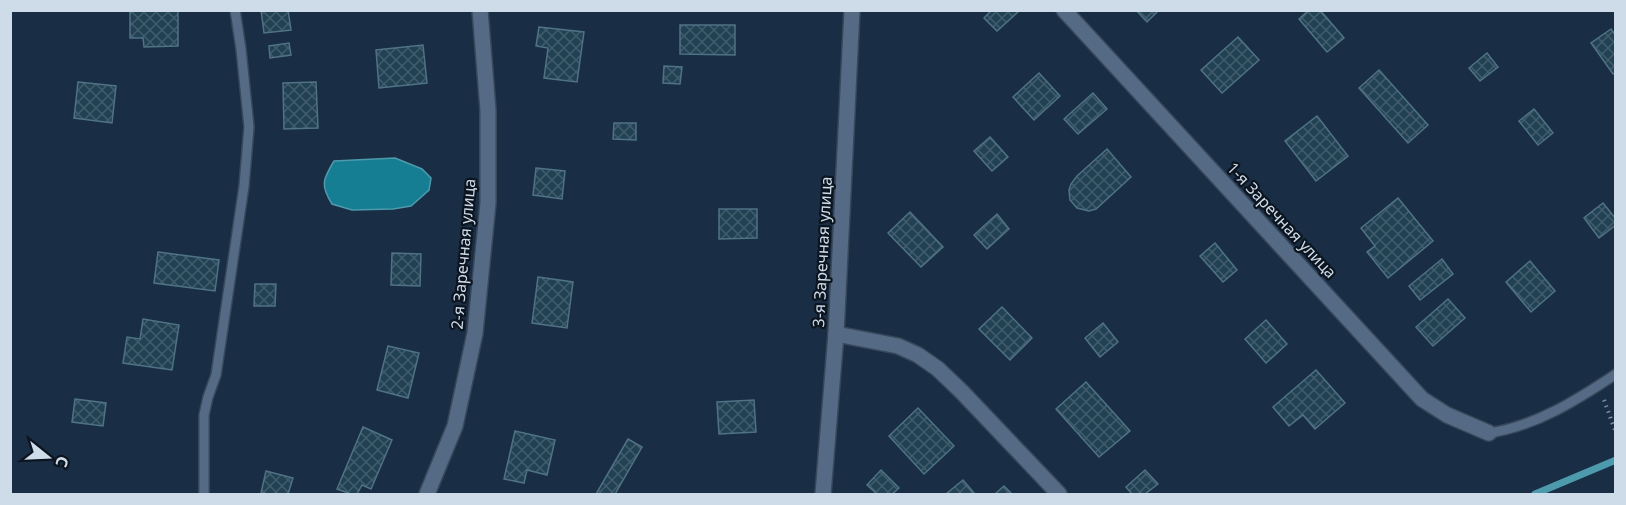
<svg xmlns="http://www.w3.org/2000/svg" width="1626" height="505" font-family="'Noto Sans',sans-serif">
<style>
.water{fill:#167e93;stroke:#4d9aad;stroke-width:1.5}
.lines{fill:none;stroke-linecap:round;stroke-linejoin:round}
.stream{stroke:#4d9aad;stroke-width:7}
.building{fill:url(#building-cross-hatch);stroke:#507285;stroke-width:1.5}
.lane-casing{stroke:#38485b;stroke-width:12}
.street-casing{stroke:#38485b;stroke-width:18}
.path{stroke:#7c8c9e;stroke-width:4;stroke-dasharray:1.5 4.5;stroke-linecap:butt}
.lane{stroke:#556b85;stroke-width:9}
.street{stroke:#556b85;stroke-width:15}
.labels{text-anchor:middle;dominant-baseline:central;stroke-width:4.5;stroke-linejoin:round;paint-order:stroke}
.street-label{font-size:16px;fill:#cedbe9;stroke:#0c151f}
</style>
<defs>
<pattern id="building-cross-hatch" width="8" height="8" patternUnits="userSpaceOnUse" patternTransform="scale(1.5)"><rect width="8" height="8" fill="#224254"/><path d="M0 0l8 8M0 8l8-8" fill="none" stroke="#415d6d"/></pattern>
</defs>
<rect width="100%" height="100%" fill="#192d44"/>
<path class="water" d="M395 158 422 169 431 178 429 190 411 206 393 209 352 210 332 204C320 185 323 179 334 161Z"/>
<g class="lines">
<polyline class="stream" points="1535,494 1616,460"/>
</g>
<g class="building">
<polygon points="130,10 178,10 178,46 144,47 143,38 130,38"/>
<polygon points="261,10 288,10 291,30 264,33"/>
<polygon points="992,10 1018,10 1019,11 997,31 984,18"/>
<polygon points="1136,10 1159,10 1147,22"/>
<polygon points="1309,10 1320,10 1344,38 1327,52 1299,19"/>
<polygon points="680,25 735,25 735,55 680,54"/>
<polygon points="539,27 584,32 577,82 544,78 548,48 536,46"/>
<polygon points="1611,29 1616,36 1616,72 1613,74 1591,43"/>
<polygon points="1238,37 1259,60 1222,93 1201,70"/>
<polygon points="289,43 291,55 270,58 269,46"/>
<polygon points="423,45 427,83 379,88 376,50"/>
<polygon points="1487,53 1498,67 1480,81 1469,68"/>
<polygon points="664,66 682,67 680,84 663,83"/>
<polygon points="1379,70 1428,125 1408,143 1359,88"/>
<polygon points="1039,73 1060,96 1034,120 1013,97"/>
<polygon points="78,82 116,86 112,123 74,118"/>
<polygon points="316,82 318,128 284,129 283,83"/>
<polygon points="1093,93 1107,109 1078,134 1064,119"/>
<polygon points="1534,109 1553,133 1538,145 1519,121"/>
<polygon points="1317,116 1348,156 1316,181 1285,141"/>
<polygon points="614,123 636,123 636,140 613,139"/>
<polygon points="990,137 1008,157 992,171 974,151"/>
<polygon points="1107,149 1131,177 1096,209 1089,211 1077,208 1070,200 1069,190 1071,184 1077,176"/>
<polygon points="536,168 565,171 562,199 533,195"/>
<polygon points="1398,198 1433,241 1388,278 1367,252 1375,246 1361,228"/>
<polygon points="1603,203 1616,219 1616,225 1599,238 1584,218"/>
<polygon points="719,209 757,209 757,238 719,239"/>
<polygon points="910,212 943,247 921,267 888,233"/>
<polygon points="997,214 1009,229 987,249 974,235"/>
<polygon points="1215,243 1237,270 1223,282 1200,256"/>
<polygon points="158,252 219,260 215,291 154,283"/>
<polygon points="392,253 421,254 420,286 391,285"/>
<polygon points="1442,259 1453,274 1420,300 1409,286"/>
<polygon points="1530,261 1555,291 1531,312 1506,282"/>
<polygon points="538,277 573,282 567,328 532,323"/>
<polygon points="255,284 276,284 275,306 254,306"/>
<polygon points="1448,299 1465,318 1433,346 1416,327"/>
<polygon points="1002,307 1032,338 1010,360 979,329"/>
<polygon points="143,319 179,325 172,370 123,363 127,337 140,339"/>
<polygon points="1266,320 1287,344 1266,363 1245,339"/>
<polygon points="1103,323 1118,342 1100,357 1085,338"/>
<polygon points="388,346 419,353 408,398 377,390"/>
<polygon points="1316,370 1345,403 1315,429 1303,415 1289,426 1273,407"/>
<polygon points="1086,382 1130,431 1099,457 1056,409"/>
<polygon points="75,399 106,403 103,426 72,422"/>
<polygon points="754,400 756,432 719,434 717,402"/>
<polygon points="918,408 954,446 924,474 889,436"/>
<polygon points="363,427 392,440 371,489 362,485 357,494 351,494 337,489"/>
<polygon points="515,431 555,440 547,475 527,470 524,483 504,479"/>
<polygon points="628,439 642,447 615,494 596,494"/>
<polygon points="881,470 899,488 892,494 877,494 867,485"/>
<polygon points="1145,470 1158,484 1145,494 1132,494 1126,487"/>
<polygon points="266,471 293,478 288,494 268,494 261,493"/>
<polygon points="963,480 974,493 973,494 946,494"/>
<polygon points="1004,486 1012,494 995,494"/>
</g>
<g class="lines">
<g class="lane-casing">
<g id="lane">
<path d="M1489 433C1536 426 1577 400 1616 374"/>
<polyline points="204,494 204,415 208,397 216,375 244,186 249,127 241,49 235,10"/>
</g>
</g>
<g class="street-casing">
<g id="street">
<polyline points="1064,10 1422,399 1447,415 1489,433"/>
<polyline points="836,334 898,346 918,355 938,369 962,392 1059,494"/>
<polyline points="427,494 455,426 475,333 488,203 488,110 480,10"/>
<polyline points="823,494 836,334 852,10"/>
</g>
</g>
<polyline class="path" points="1604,400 1616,433"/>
<use href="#lane" class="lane"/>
<use href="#street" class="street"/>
</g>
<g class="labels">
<g class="street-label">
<text transform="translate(1282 220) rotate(47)">1-я Заречная улица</text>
<text transform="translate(822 252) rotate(-87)">3-я Заречная улица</text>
<text transform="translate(463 254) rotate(-85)">2-я Заречная улица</text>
</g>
</g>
<rect width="1626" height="505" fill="none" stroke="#cedbe9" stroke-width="24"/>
<g transform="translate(48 457) rotate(108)" stroke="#0c151f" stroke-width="4.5" paint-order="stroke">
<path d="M0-4.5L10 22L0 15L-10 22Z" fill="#cedbe9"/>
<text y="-9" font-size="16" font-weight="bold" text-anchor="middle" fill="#cedbe9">С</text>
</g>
</svg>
